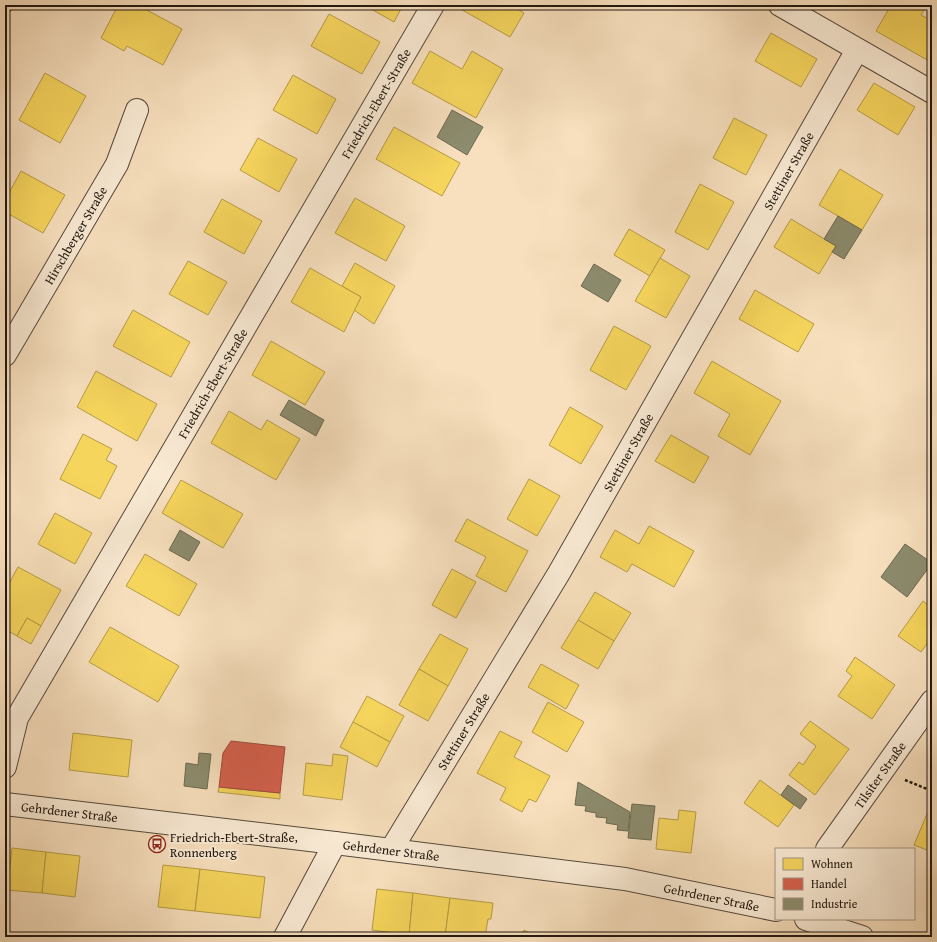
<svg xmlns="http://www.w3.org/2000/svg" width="937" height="942" font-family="'Gentium Book Plus',serif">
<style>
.homes{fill:#f6d55c;stroke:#b69c45}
.shops{fill:#d6604d;stroke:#9f4a3b}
.industry{fill:#8c8c6e;stroke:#6c6952}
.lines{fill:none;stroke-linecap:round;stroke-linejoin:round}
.minor-casing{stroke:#56493c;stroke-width:24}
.path{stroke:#201710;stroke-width:2.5;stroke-dasharray:3 2;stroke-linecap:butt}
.minor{stroke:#faebd5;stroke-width:22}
.rail-casing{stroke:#201710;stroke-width:4.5}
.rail{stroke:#faebd5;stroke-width:3;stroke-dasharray:9;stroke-linecap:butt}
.labels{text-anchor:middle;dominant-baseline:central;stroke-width:4;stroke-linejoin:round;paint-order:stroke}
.street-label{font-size:13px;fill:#201710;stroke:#faebd5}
.poi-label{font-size:13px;fill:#201710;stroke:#faebd5;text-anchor:start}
</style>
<rect width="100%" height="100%" fill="#f8e0be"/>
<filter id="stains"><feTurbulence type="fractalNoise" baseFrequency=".005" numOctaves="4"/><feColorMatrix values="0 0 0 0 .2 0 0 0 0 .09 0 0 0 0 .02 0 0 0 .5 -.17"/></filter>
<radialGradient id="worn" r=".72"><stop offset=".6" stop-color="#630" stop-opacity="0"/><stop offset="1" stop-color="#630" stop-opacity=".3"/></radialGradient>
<g class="homes">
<polygon points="118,5 147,5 145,9 182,29 163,65 127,46 124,51 101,38"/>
<polygon points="364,5 403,5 394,22"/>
<polygon points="458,5 511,5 524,13 510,37 457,7"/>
<polygon points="891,5 927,5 921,15 932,21 932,55 929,61 876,31"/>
<polygon points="329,14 380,42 362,74 311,46"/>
<polygon points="771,33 817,59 801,87 755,61"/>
<polygon points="430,51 462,69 472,51 503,69 476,118 412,83"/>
<polygon points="45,73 86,96 60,143 19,120"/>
<polygon points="293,75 336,99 317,134 273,110"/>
<polygon points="874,83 915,107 898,135 857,110"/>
<polygon points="734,118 767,135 746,175 713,158"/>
<polygon points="394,127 460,163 442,196 376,159"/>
<polygon points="258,138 297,159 279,192 240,170"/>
<polygon points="840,169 883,195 862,230 819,205"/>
<polygon points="21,171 65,195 43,233 5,212 5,200"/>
<polygon points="700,184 734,202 708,250 675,232"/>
<polygon points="355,198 405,226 386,261 335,233"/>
<polygon points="222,199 262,221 244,254 204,232"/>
<polygon points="791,219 836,246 819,274 774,247"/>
<polygon points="629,229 665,250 650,276 614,255"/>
<polygon points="660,258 690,276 666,318 635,301"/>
<polygon points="188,261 227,282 208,315 169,294"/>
<polygon points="355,263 395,286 374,324 354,310 361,297 342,286"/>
<polygon points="310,268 361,297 344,332 291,302"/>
<polygon points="755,290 814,324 798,352 739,319"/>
<polygon points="133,310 190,342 171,377 113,346"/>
<polygon points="614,326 651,346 626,390 590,370"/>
<polygon points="271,341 325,372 305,405 252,375"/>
<polygon points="712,361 781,401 750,455 718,436 730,414 694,393"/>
<polygon points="96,371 157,404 137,441 77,407"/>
<polygon points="570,407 603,426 581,464 549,445"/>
<polygon points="229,411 261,430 267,420 300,439 276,480 211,443"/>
<polygon points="83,434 112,449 106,460 117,466 100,499 60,479"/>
<polygon points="671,435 709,457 694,483 655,461"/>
<polygon points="529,479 560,496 537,536 507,519"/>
<polygon points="181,480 243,514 223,548 162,513"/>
<polygon points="55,513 92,533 75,564 38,544"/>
<polygon points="467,519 528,551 506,592 476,576 486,557 455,541"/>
<polygon points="649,526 694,551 674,587 632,564 627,572 600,557 615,530 639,544"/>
<polygon points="145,554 197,584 179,616 126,586"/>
<polygon points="18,567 61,590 41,626 27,618 17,636 5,629 5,613 9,606 5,604 5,591"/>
<polygon points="452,569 476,582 456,618 432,605"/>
<polygon points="595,592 631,613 614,641 578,620"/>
<polygon points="923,601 932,608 932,637 921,652 898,636"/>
<polygon points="27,618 41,626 31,644 17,636"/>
<polygon points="578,620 614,641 598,669 561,648"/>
<polygon points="110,627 179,666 158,702 89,662"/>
<polygon points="440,634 468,649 448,686 419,669"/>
<polygon points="855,657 895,685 872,719 838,696 852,676 846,671"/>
<polygon points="541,664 579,685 566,709 528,687"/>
<polygon points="419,669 448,686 428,721 399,705"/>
<polygon points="367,696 404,716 390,742 353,722"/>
<polygon points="548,702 584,722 567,752 532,732"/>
<polygon points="810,721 849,749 815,795 789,775 799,762 803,765 816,746 800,734"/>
<polygon points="353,722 390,742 377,767 340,747"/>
<polygon points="500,731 522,742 514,757 550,776 536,802 529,799 522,812 500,800 506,788 477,773"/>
<polygon points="73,733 132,740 128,777 69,770"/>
<polygon points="333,754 348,756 342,800 303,795 306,763 332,766"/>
<polygon points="760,780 794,805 778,827 744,803"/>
<polygon points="219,787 280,793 280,799 218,792"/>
<polygon points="932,802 932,852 914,845"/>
<polygon points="679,810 696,812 691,853 656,849 659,818 678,820"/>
<polygon points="12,848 46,852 42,893 7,890"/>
<polygon points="46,852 80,856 75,897 42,893"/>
<polygon points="163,865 200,869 195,911 158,907"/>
<polygon points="200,869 265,877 260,918 195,911"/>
<polygon points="377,889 413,893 409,935 372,930"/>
<polygon points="413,893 450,898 445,937 409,935"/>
<polygon points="450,898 493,903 491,919 488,919 485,937 445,937"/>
<polygon points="524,930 538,937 520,937"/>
</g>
<polygon class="shops" points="231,741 285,747 280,793 219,787 223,753"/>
<g class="industry">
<polygon points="452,110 483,127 467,155 437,137"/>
<polygon points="838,216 862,230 844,259 832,252 836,246 824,239"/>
<polygon points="594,264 621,280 608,302 581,286"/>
<polygon points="289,400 324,420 316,436 280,415"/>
<polygon points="180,530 200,542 189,561 169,550"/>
<polygon points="905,544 932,563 907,597 881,577"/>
<polygon points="199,753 211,754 207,789 184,786 186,763 198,765"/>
<polygon points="578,782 630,812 628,831 617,830 618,825 606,823 607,818 596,817 596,813 585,811 586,806 575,805"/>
<polygon points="788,785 807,799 800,809 781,795"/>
<polygon points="632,804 655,806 651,840 628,838"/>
</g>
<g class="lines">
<g class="minor-casing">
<g id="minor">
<polyline points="780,5 932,92"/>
<path id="s1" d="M5 355 117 164 137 110"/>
<path id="s2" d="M5 767 17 718 433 5"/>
<path id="s3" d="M5 804 335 843 625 879 776 910"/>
<path id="s4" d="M827 849 932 701"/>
<path id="s5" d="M391 850 559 573 857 50"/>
<polyline points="806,919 862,937"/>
<polyline points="285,937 335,843"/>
</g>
</g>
<polyline class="path" points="905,780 932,791"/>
<use href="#minor" class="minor"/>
<g class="rail-casing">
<polyline id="rail" points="5,14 13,5"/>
</g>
<use href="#rail" class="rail"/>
</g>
<defs>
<g id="bus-ring" transform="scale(0.9)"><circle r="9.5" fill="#faebd5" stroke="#8f2418" stroke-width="1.5"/><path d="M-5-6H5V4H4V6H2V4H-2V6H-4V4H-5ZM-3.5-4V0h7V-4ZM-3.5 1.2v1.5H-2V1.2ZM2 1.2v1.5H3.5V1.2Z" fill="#8f2418"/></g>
</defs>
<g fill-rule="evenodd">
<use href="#bus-ring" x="157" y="844"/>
</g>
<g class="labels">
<g class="street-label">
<text stroke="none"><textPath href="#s2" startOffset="762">Friedrich-Ebert-Straße</textPath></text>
<text stroke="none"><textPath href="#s5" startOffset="787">Stettiner Straße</textPath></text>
<text stroke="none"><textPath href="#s1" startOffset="139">Hirschberger Straße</textPath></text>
<text stroke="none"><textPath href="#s2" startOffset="438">Friedrich-Ebert-Straße</textPath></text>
<text stroke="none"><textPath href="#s5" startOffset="463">Stettiner Straße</textPath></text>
<text stroke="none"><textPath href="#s5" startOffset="139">Stettiner Straße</textPath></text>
<text stroke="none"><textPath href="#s4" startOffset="91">Tilsiter Straße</textPath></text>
<text stroke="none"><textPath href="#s3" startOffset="65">Gehrdener Straße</textPath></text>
<text stroke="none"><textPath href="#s3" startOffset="389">Gehrdener Straße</textPath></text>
<text stroke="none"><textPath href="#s3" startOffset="713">Gehrdener Straße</textPath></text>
</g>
<g class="poi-label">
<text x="170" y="837">Friedrich-Ebert-Straße,<tspan x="170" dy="15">Ronnenberg</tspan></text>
</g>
</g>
<rect width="937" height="942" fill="none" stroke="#f8e0be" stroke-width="20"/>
<rect x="6" y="6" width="925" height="930" fill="none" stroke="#201710" stroke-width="2"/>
<rect x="10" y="10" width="917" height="922" fill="none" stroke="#201710"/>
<rect x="775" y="848" width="140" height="72" fill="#faebd5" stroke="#a39686"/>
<rect x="783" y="858" width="20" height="12" fill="#f6d55c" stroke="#a39686"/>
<text x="811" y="868" font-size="12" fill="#201710">Wohnen</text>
<rect x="783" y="878" width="20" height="12" fill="#d6604d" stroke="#a39686"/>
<text x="811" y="888" font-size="12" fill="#201710">Handel</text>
<rect x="783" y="898" width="20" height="12" fill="#8c8c6e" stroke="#a39686"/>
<text x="811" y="908" font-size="12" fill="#201710">Industrie</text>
<rect width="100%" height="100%" filter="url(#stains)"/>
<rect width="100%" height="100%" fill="url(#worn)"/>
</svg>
